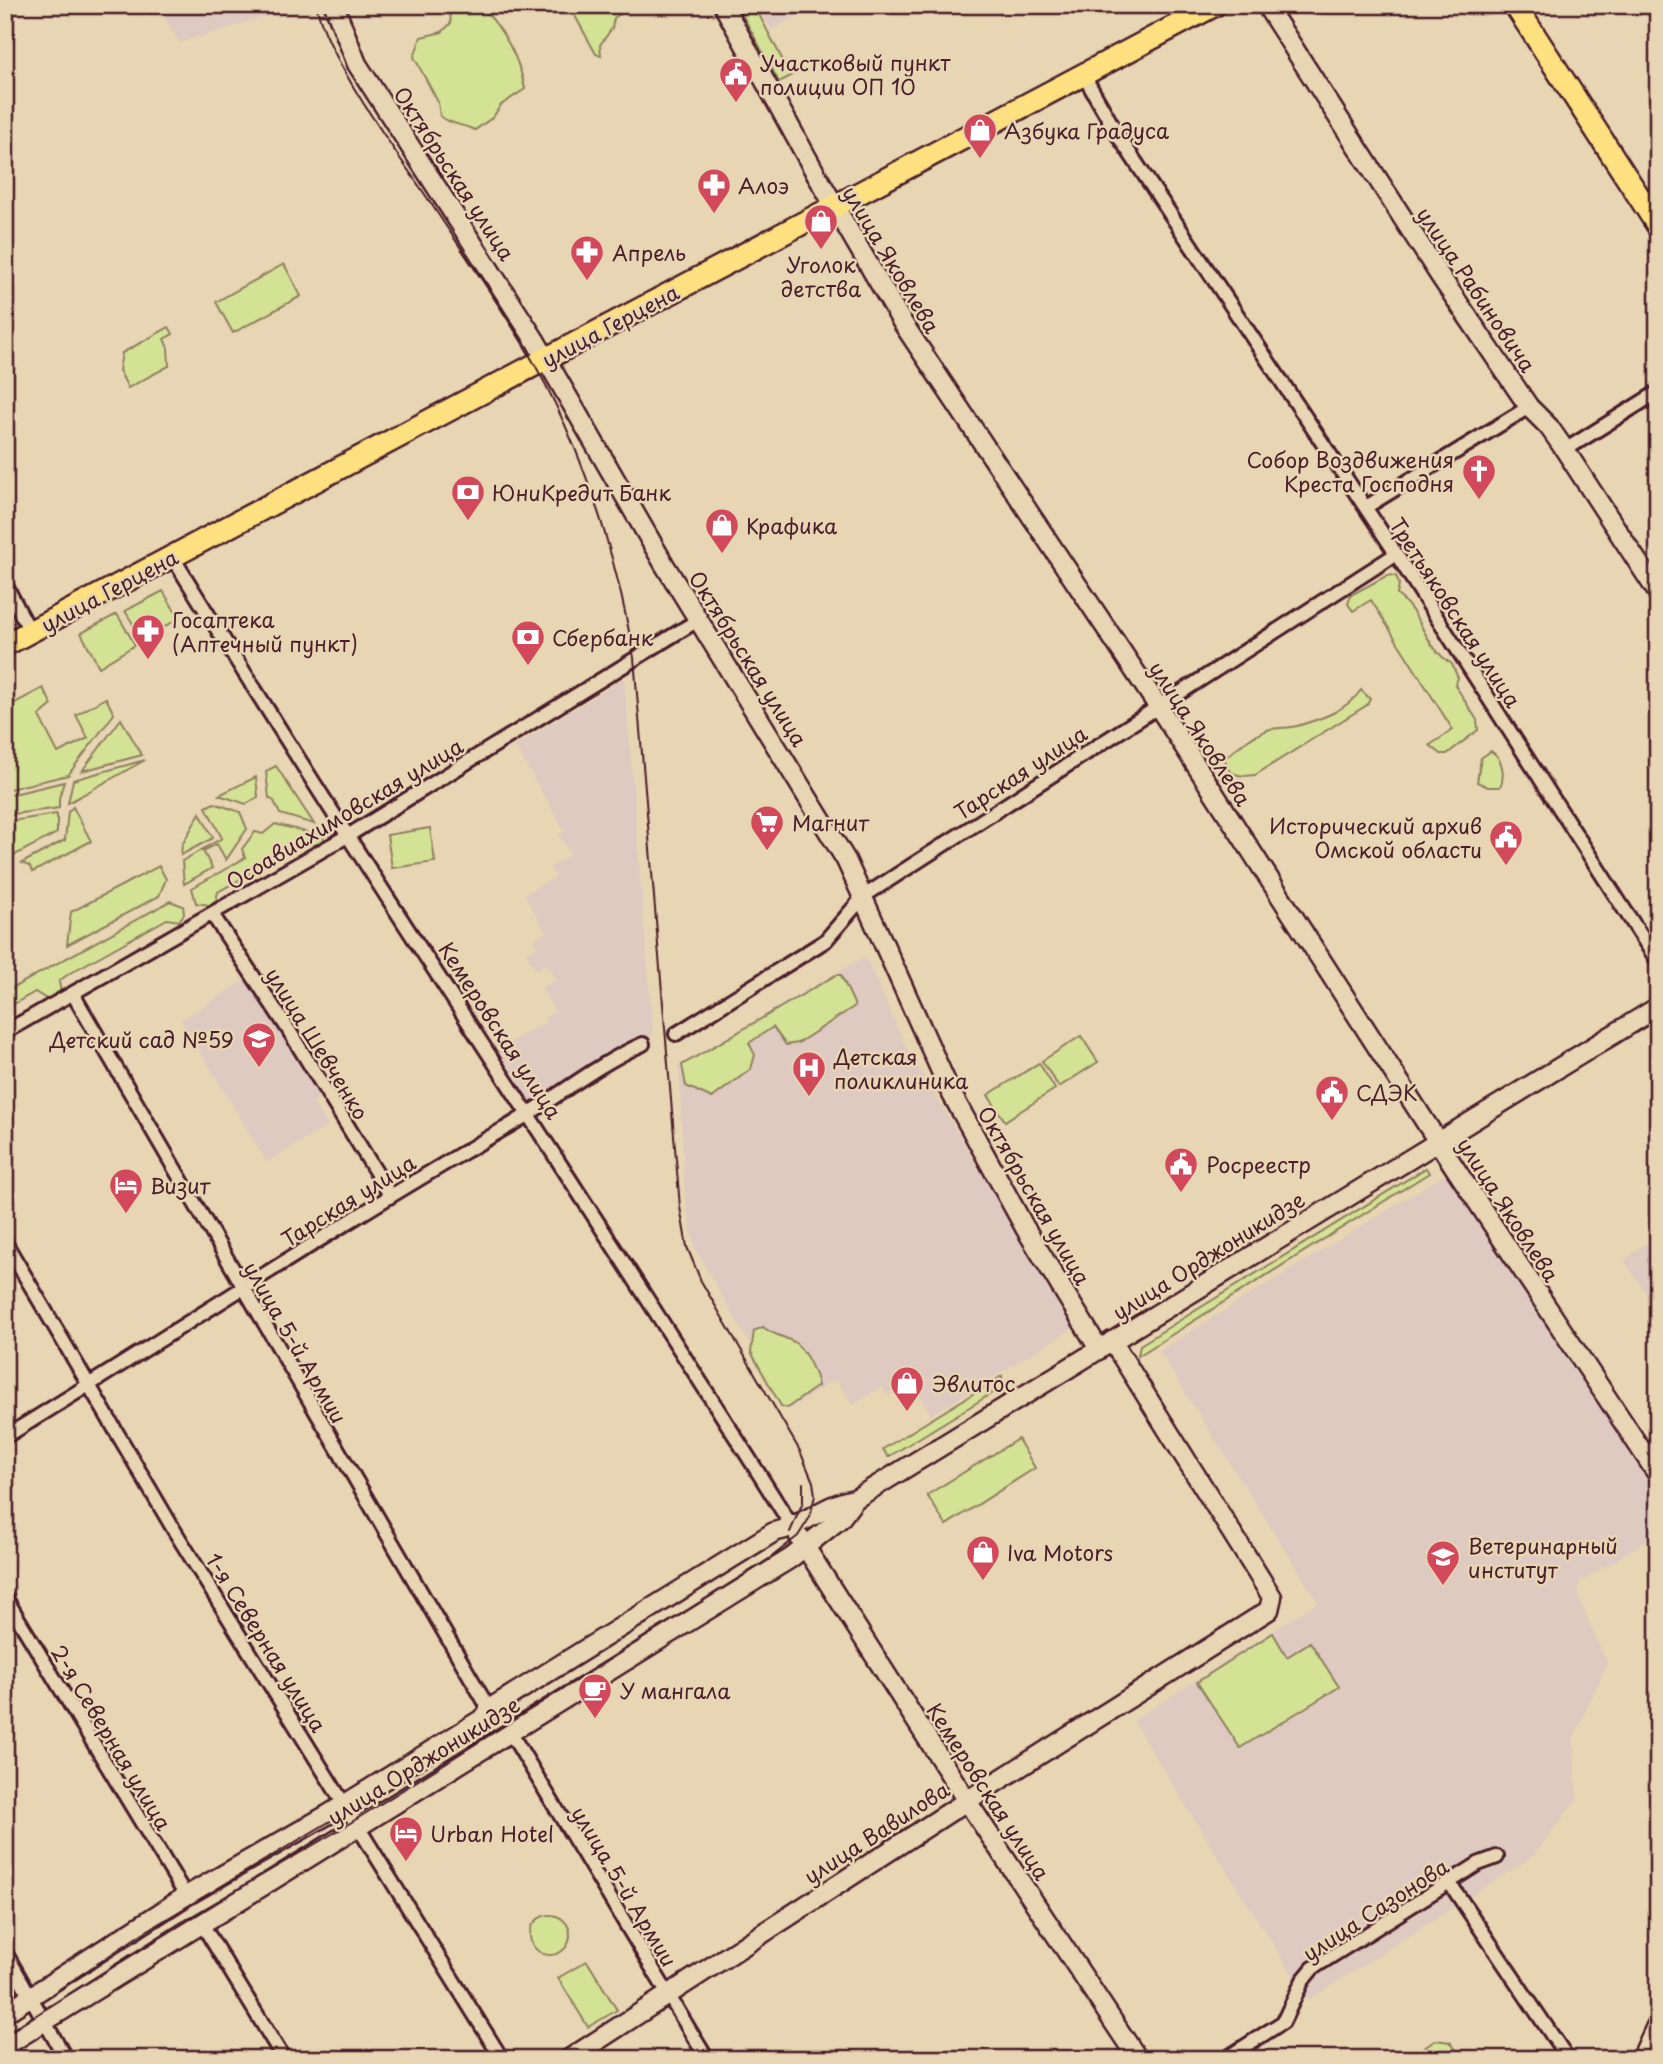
<svg xmlns="http://www.w3.org/2000/svg" width="1663" height="2064" font-family="'Playpen Sans',sans-serif">
<style>
.built{fill:#decac0}
.green{fill:#d4e295;stroke:#8f8060;stroke-width:2}
.lines{fill:none;stroke-linecap:round;stroke-linejoin:round}
.street-casing{stroke:#4a1f2b;stroke-width:18}
.secondary-casing{stroke:#4a1f2b;stroke-width:23}
.primary-casing{stroke:#4a1f2b;stroke-width:26}
.street{stroke:#e7d5b3;stroke-width:12}
.secondary{stroke:#e7d5b3;stroke-width:18}
.primary{stroke:#fde080;stroke-width:21}
.tram{stroke:#4a1f2b;stroke-width:2}
.labels{text-anchor:middle;dominant-baseline:central;stroke-width:5;stroke-linejoin:round;paint-order:stroke}
.poi-label{font-size:21px;fill:#4a1f2b;stroke:#e7d5b3;text-anchor:start}
.street-label{font-size:21px;fill:#4a1f2b;stroke:#e7d5b3}
</style>
<rect width="100%" height="100%" fill="#e7d5b3"/>
<filter id="ink" filterUnits="userSpaceOnUse"><feTurbulence type="fractalNoise" baseFrequency=".0143" numOctaves="2"/><feDisplacementMap in="SourceGraphic" scale="14" xChannelSelector="R" yChannelSelector="G"/><feConvolveMatrix kernelMatrix="1 2 1 2 8 2 1 2 1" color-interpolation-filters="sRGB"/></filter>
<g filter="url(#ink)">
<g class="built">
<polygon points="158,5 302,5 179,43"/>
<polygon points="757,5 817,5 771,30"/>
<polygon points="624,678 653,1035 611,1056 534,1108 497,1049 546,1022 544,1017 555,1012 542,988 556,980 547,964 536,970 526,953 537,947 533,940 546,933 524,894 555,877 550,867 571,855 559,835 565,831 515,746"/>
<polygon points="865,956 906,1047 1075,1327 931,1415 916,1389 909,1388 888,1395 882,1387 853,1405 836,1379 788,1410 695,1249 685,1197 679,1065"/>
<polygon points="248,979 322,1095 313,1101 328,1126 267,1162 181,1020"/>
<polygon points="1449,1172 1658,1486 1658,1533 1579,1583 1579,1599 1607,1663 1573,1739 1577,1799 1532,1857 1308,2000 1133,1721 1318,1602 1159,1351"/>
<polygon points="1658,1235 1658,1311 1624,1260"/>
</g>
<g class="green">
<path d="M449 5H480C502 28 519 57 525 89L501 105 493 117 475 130C462 124 451 125 440 116L438 102 414 57 421 37 442 32 451 23Z"/>
<polygon points="569,5 624,5 623,12 614,18 612,28 600,45 601,56 596,54"/>
<polygon points="737,5 754,5 791,76 779,82"/>
<polygon points="284,264 301,296 233,333 216,302"/>
<polygon points="169,327 173,334 164,339 168,348 169,366 128,388 119,370 122,353"/>
<path d="M1388 575 1396 576 1399 584 1397 595C1423 614 1423 647 1452 664L1458 678 1455 685 1477 720 1478 730 1447 754H1441L1430 745 1453 730 1371 600 1353 611 1348 604 1351 595Z"/>
<polygon points="163,591 179,618 143,640 125,611"/>
<polygon points="117,614 135,645 99,667 81,633"/>
<polygon points="43,688 52,705 39,716 58,753 88,738 76,715 106,698 114,714 68,775 5,790 5,708"/>
<path d="M1361 690 1370 699 1367 705 1255 775C1240 777 1226 776 1225 758 1237 747 1251 737 1265 731 1276 726 1287 729 1297 726 1321 719 1346 711 1361 690Z"/>
<polygon points="121,719 142,755 82,771"/>
<path d="M1491 751C1502 758 1506 774 1500 787H1488L1477 782 1481 758Z"/>
<polygon points="145,760 68,803 73,780"/>
<polygon points="276,766 314,824 280,814 274,801 269,798 266,771"/>
<polygon points="256,777 258,797 246,804 219,795"/>
<polygon points="64,782 59,798 59,808 5,815 5,796"/>
<polygon points="214,803 240,812 247,829 226,860 217,844 203,851 212,868 184,884 182,861 222,838 206,807"/>
<polygon points="73,807 91,841 33,872 29,866 22,863 65,840 68,812"/>
<polygon points="200,813 213,838 181,855 182,845"/>
<polygon points="57,814 57,833 15,855 5,853 5,822"/>
<polygon points="275,824 322,836 326,842 316,847 307,841 218,892 216,900 209,905 196,903 192,888 245,858 242,849 255,832 263,834"/>
<polygon points="430,828 435,862 392,868 387,835"/>
<polygon points="159,866 166,879 159,896 67,945 71,912"/>
<polygon points="170,901 183,906 184,914 179,921 167,919 70,973 59,981 61,993 48,1000 35,992 5,1009 5,992"/>
<polygon points="836,975 841,975 855,1006 798,1043 786,1045 773,1027 749,1043 755,1055 751,1069 712,1098 686,1086 682,1065"/>
<polygon points="1081,1036 1098,1062 1059,1087 1042,1061"/>
<polygon points="1039,1063 1055,1089 1005,1121 988,1095"/>
<polygon points="1426,1168 1429,1173 1138,1356 1140,1345"/>
<path d="M763 1327C773 1335 783 1336 794 1342 805 1349 816 1374 818 1386L787 1408 781 1406 751 1352 754 1331Z"/>
<polygon points="1002,1376 1002,1387 888,1457 883,1449"/>
<polygon points="1018,1439 1035,1468 946,1525 927,1495"/>
<polygon points="1273,1633 1287,1657 1310,1642 1339,1687 1240,1748 1197,1682"/>
<circle cx="550" cy="1935" r="20"/>
<polygon points="587,1961 617,2010 588,2027 558,1978"/>
<polygon points="1436,2040 1450,2042 1463,2059 1408,2059"/>
</g>
<g class="lines">
<g class="street-casing">
<g id="street">
<polyline points="1083,74 1119,137 1389,543 1658,962"/>
<polyline points="1565,450 1658,392"/>
<polyline points="1366,507 1529,407"/>
<path d="M172 556C373 884 589 1202 793 1528"/>
<polyline points="5,584 30,631"/>
<polyline points="212,914 288,1029 390,1195"/>
<polyline points="73,994 489,1709"/>
<polyline points="5,1032 349,835 698,620"/>
<polyline points="676,1034 825,941 864,896 1396,554"/>
<polyline points="5,1242 174,1530 502,2059"/>
<path d="M5 1437C171 1335 334 1227 502 1130 550 1103 593 1066 643 1044"/>
<polyline points="5,1597 186,1896"/>
<polyline points="510,1732 707,2059"/>
<polyline points="1449,1882 1568,2059"/>
<polyline points="202,1924 284,2059"/>
<polyline points="5,1952 66,2059"/>
<polyline points="1225,2059 1283,2022 1303,1980 1313,1968 1478,1864 1497,1857"/>
</g>
</g>
<g class="secondary-casing">
<g id="secondary">
<polyline points="334,5 357,64 535,340 664,564 846,860 949,1089 1025,1228 1099,1349"/>
<polyline points="723,5 816,174 902,322 1158,706 1453,1165 1658,1475"/>
<polyline points="1266,5 1440,276 1529,407 1549,427 1565,450 1658,593"/>
<polyline points="799,1537 967,1801 1138,2059"/>
<path d="M5 2013 186 1896 329 1814 487 1716 489 1709 774 1532C804 1526 825 1504 855 1499L1658 1007"/>
<polyline points="5,2046 791,1558 840,1519 855,1499"/>
<polyline points="569,2059 982,1791 1269,1610 1272,1597 1112,1341"/>
<polyline points="1641,2059 1658,2022"/>
</g>
</g>
<g class="primary-casing">
<g id="primary">
<polyline points="1515,5 1658,226"/>
<polyline points="5,645 1215,5"/>
</g>
</g>
<use href="#street" class="street"/>
<use href="#secondary" class="secondary"/>
<use href="#primary" class="primary"/>
<g class="tram">
<polyline points="790,1532 803,1502 803,1483"/>
<polyline points="52,1994 143,1933 364,1801"/>
<path d="M5 2035 180 1923 339 1830 769 1559 798 1536 810 1517 815 1495 813 1482 800 1451 701 1281 687 1247 680 1207 634 658C615 550 580 439 523 344 496 299 465 255 436 211 400 156 331 67 316 5"/>
</g>
</g>
</g>
<defs>
<g id="civic-pin" transform="scale(1.75)"><path d="M0 17L-7.5 6A9.5 9.5 0 1 1 7.5 6Z" fill="#d1495b" stroke="#e7d5b3"/><path d="M-.6-6.5H3V-4.5H.6V-3L4-1V1h2V6H-6V1h2V-1L-.6-3ZM-1.2 2.5V6h2.4V2.5Z" fill="#fff"/></g>
<g id="shop-pin" transform="scale(1.75)"><path d="M0 17L-7.5 6A9.5 9.5 0 1 1 7.5 6Z" fill="#d1495b" stroke="#e7d5b3"/><path d="M-5-2.5h2.3a2.7 3.5 0 0 1 5.4 0H5L5.5 6h-11ZM-1.5-2.5h3a1.5 2.3 0 0 0-3 0Z" fill="#fff"/></g>
<g id="pharmacy-pin" transform="scale(1.75)"><path d="M0 17L-7.5 6A9.5 9.5 0 1 1 7.5 6Z" fill="#d1495b" stroke="#e7d5b3"/><path d="M-2-6h4v4h4v4h-4v4h-4v-4h-4v-4h4Z" fill="#fff"/></g>
<g id="church-pin" transform="scale(1.75)"><path d="M0 17L-7.5 6A9.5 9.5 0 1 1 7.5 6Z" fill="#d1495b" stroke="#e7d5b3"/><path d="M-1.2-6h2.4v3.5h3.3v2.4h-3.3V6h-2.4V-.1h-3.3v-2.4h3.3Z" fill="#fff"/></g>
<g id="bank-pin" transform="scale(1.75)"><path d="M0 17L-7.5 6A9.5 9.5 0 1 1 7.5 6Z" fill="#d1495b" stroke="#e7d5b3"/><path d="M-6-4H6V4H-6ZM0-2.3a2.3 2.3 0 1 0 0 4.6a2.3 2.3 0 1 0 0-4.6Z" fill="#fff"/></g>
<g id="supermarket-pin" transform="scale(1.75)"><path d="M0 17L-7.5 6A9.5 9.5 0 1 1 7.5 6Z" fill="#d1495b" stroke="#e7d5b3"/><path d="M-6-5.5h2.5l.6 2H6L4.5 2H-2.5L-4.4-4H-6ZM-1.5 3.2a1.3 1.3 0 1 0 .1 0ZM3 3.2a1.3 1.3 0 1 0 .1 0Z" fill="#fff"/></g>
<g id="school-pin" transform="scale(1.75)"><path d="M0 17L-7.5 6A9.5 9.5 0 1 1 7.5 6Z" fill="#d1495b" stroke="#e7d5b3"/><path d="M0-5L7-2L0 1L-7-2ZM-4 1L0 2.5L4 1V4Q0 6-4 4Z" fill="#fff"/></g>
<g id="hospital-pin" transform="scale(1.75)"><path d="M0 17L-7.5 6A9.5 9.5 0 1 1 7.5 6Z" fill="#d1495b" stroke="#e7d5b3"/><path d="M-5-5h3v3.5h4V-5h3V5h-3V1.5h-4V5h-3Z" fill="#fff"/></g>
<g id="hotel-pin" transform="scale(1.75)"><path d="M0 17L-7.5 6A9.5 9.5 0 1 1 7.5 6Z" fill="#d1495b" stroke="#e7d5b3"/><path d="M-6-4.5h1.5V1H6V5H4.5V3h-9V5H-6ZM-4 0a1.8 1.8 0 1 1 3.6 0ZM.5 0V-2.5h3Q6-2.5 6 0Z" fill="#fff"/></g>
<g id="university-pin" transform="scale(1.75)"><path d="M0 17L-7.5 6A9.5 9.5 0 1 1 7.5 6Z" fill="#d1495b" stroke="#e7d5b3"/><path d="M0-5L7-2L0 1L-7-2ZM-4 1L0 2.5L4 1V4Q0 6-4 4Z" fill="#fff"/></g>
<g id="cafe-pin" transform="scale(1.75)"><path d="M0 17L-7.5 6A9.5 9.5 0 1 1 7.5 6Z" fill="#d1495b" stroke="#e7d5b3"/><path d="M-5.5-4.5H6V0H3Q3 3.5 0 3.5H-2.5Q-5.5 3.5-5.5 0ZM3-3.2v2h1.7v-2ZM-6 4.5H4V6H-6Z" fill="#fff"/></g>
</defs>
<g fill-rule="evenodd">
<use href="#civic-pin" x="736" y="74"/>
<use href="#shop-pin" x="980" y="130"/>
<use href="#pharmacy-pin" x="714" y="185"/>
<use href="#shop-pin" x="821" y="221"/>
<use href="#pharmacy-pin" x="587" y="252"/>
<use href="#church-pin" x="1479" y="471"/>
<use href="#bank-pin" x="468" y="492"/>
<use href="#shop-pin" x="722" y="525"/>
<use href="#pharmacy-pin" x="148" y="631"/>
<use href="#bank-pin" x="528" y="637"/>
<use href="#supermarket-pin" x="767" y="822"/>
<use href="#civic-pin" x="1506" y="837"/>
<use href="#school-pin" x="259" y="1039"/>
<use href="#hospital-pin" x="809" y="1068"/>
<use href="#civic-pin" x="1332" y="1092"/>
<use href="#civic-pin" x="1181" y="1164"/>
<use href="#hotel-pin" x="126" y="1185"/>
<use href="#shop-pin" x="907" y="1383"/>
<use href="#shop-pin" x="983" y="1552"/>
<use href="#university-pin" x="1443" y="1557"/>
<use href="#cafe-pin" x="595" y="1690"/>
<use href="#hotel-pin" x="406" y="1833"/>
</g>
<g class="labels">
<g class="poi-label">
<text x="760" y="62">Участковый пункт<tspan x="760" dy="24">полиции ОП 10</tspan></text>
<text x="1004" y="130">Азбука Градуса</text>
<text x="738" y="185">Алоэ</text>
<text x="612" y="252">Апрель</text>
<text x="821" y="264" text-anchor="middle">Уголок<tspan x="821" dy="24">детства</tspan></text>
<text x="1454" y="459" text-anchor="end">Собор Воздвижения<tspan x="1454" dy="24">Креста Господня</tspan></text>
<text x="492" y="492">ЮниКредит Банк</text>
<text x="746" y="525">Крафика</text>
<text x="172" y="619">Госаптека<tspan x="172" dy="24">(Аптечный пункт)</tspan></text>
<text x="552" y="637">Сбербанк</text>
<text x="792" y="822">Магнит</text>
<text x="1482" y="825" text-anchor="end">Исторический архив<tspan x="1482" dy="24">Омской области</tspan></text>
<text x="234" y="1039" text-anchor="end">Детский сад №59</text>
<text x="834" y="1056">Детская<tspan x="834" dy="24">поликлиника</tspan></text>
<text x="1356" y="1092">СДЭК</text>
<text x="1206" y="1164">Росреестр</text>
<text x="150" y="1185">Визит</text>
<text x="932" y="1383">Эвлитос</text>
<text x="1468" y="1545">Ветеринарный<tspan x="1468" dy="24">институт</tspan></text>
<text x="1007" y="1552">Iva Motors</text>
<text x="620" y="1690">У мангала</text>
<text x="430" y="1833">Urban Hotel</text>
</g>
<g class="street-label">
<text transform="translate(455 173) rotate(57)">Октябрьская улица</text>
<text transform="translate(892 259) rotate(59)">улица Яковлева</text>
<text transform="translate(1477 289) rotate(56)">улица Рабиновича</text>
<text transform="translate(610 325) rotate(-28)">улица Герцена</text>
<text transform="translate(109 590) rotate(-28)">улица Герцена</text>
<text transform="translate(1456 612) rotate(57)">Третьяковская улица</text>
<text transform="translate(749 658) rotate(58)">Октябрьская улица</text>
<text transform="translate(1201 733) rotate(57)">улица Яковлева</text>
<text transform="translate(1020 772) rotate(-33)">Тарская улица</text>
<text transform="translate(344 813) rotate(-31)">Осоавиахимовская улица</text>
<text transform="translate(501 1030) rotate(57)">Кемеровская улица</text>
<text transform="translate(318 1043) rotate(58)">улица Шевченко</text>
<text transform="translate(1035 1195) rotate(60)">Октябрьская улица</text>
<text transform="translate(348 1200) rotate(-32)">Тарская улица</text>
<text transform="translate(1509 1209) rotate(57)">улица Яковлева</text>
<text transform="translate(1208 1255) rotate(-32)">улица Орджоникидзе</text>
<text transform="translate(296 1342) rotate(60)">улица 5-й Армии</text>
<text transform="translate(267 1642) rotate(58)">1-я Северная улица</text>
<text transform="translate(112 1737) rotate(59)">2-я Северная улица</text>
<text transform="translate(423 1760) rotate(-32)">улица Орджоникидзе</text>
<text transform="translate(989 1791) rotate(57)">Кемеровская улица</text>
<text transform="translate(876 1832) rotate(-33)">улица Вавилова</text>
<text transform="translate(625 1886) rotate(59)">улица 5-й Армии</text>
<text transform="translate(1375 1909) rotate(-33)">улица Сазонова</text>
</g>
</g>
<rect width="1663" height="2064" fill="none" stroke="#e7d5b3" stroke-width="28"/>
<rect x="14" y="14" width="1635" height="2036" fill="none" stroke="#4a1f2b" stroke-width="2.5" filter="url(#ink)"/>
</svg>
